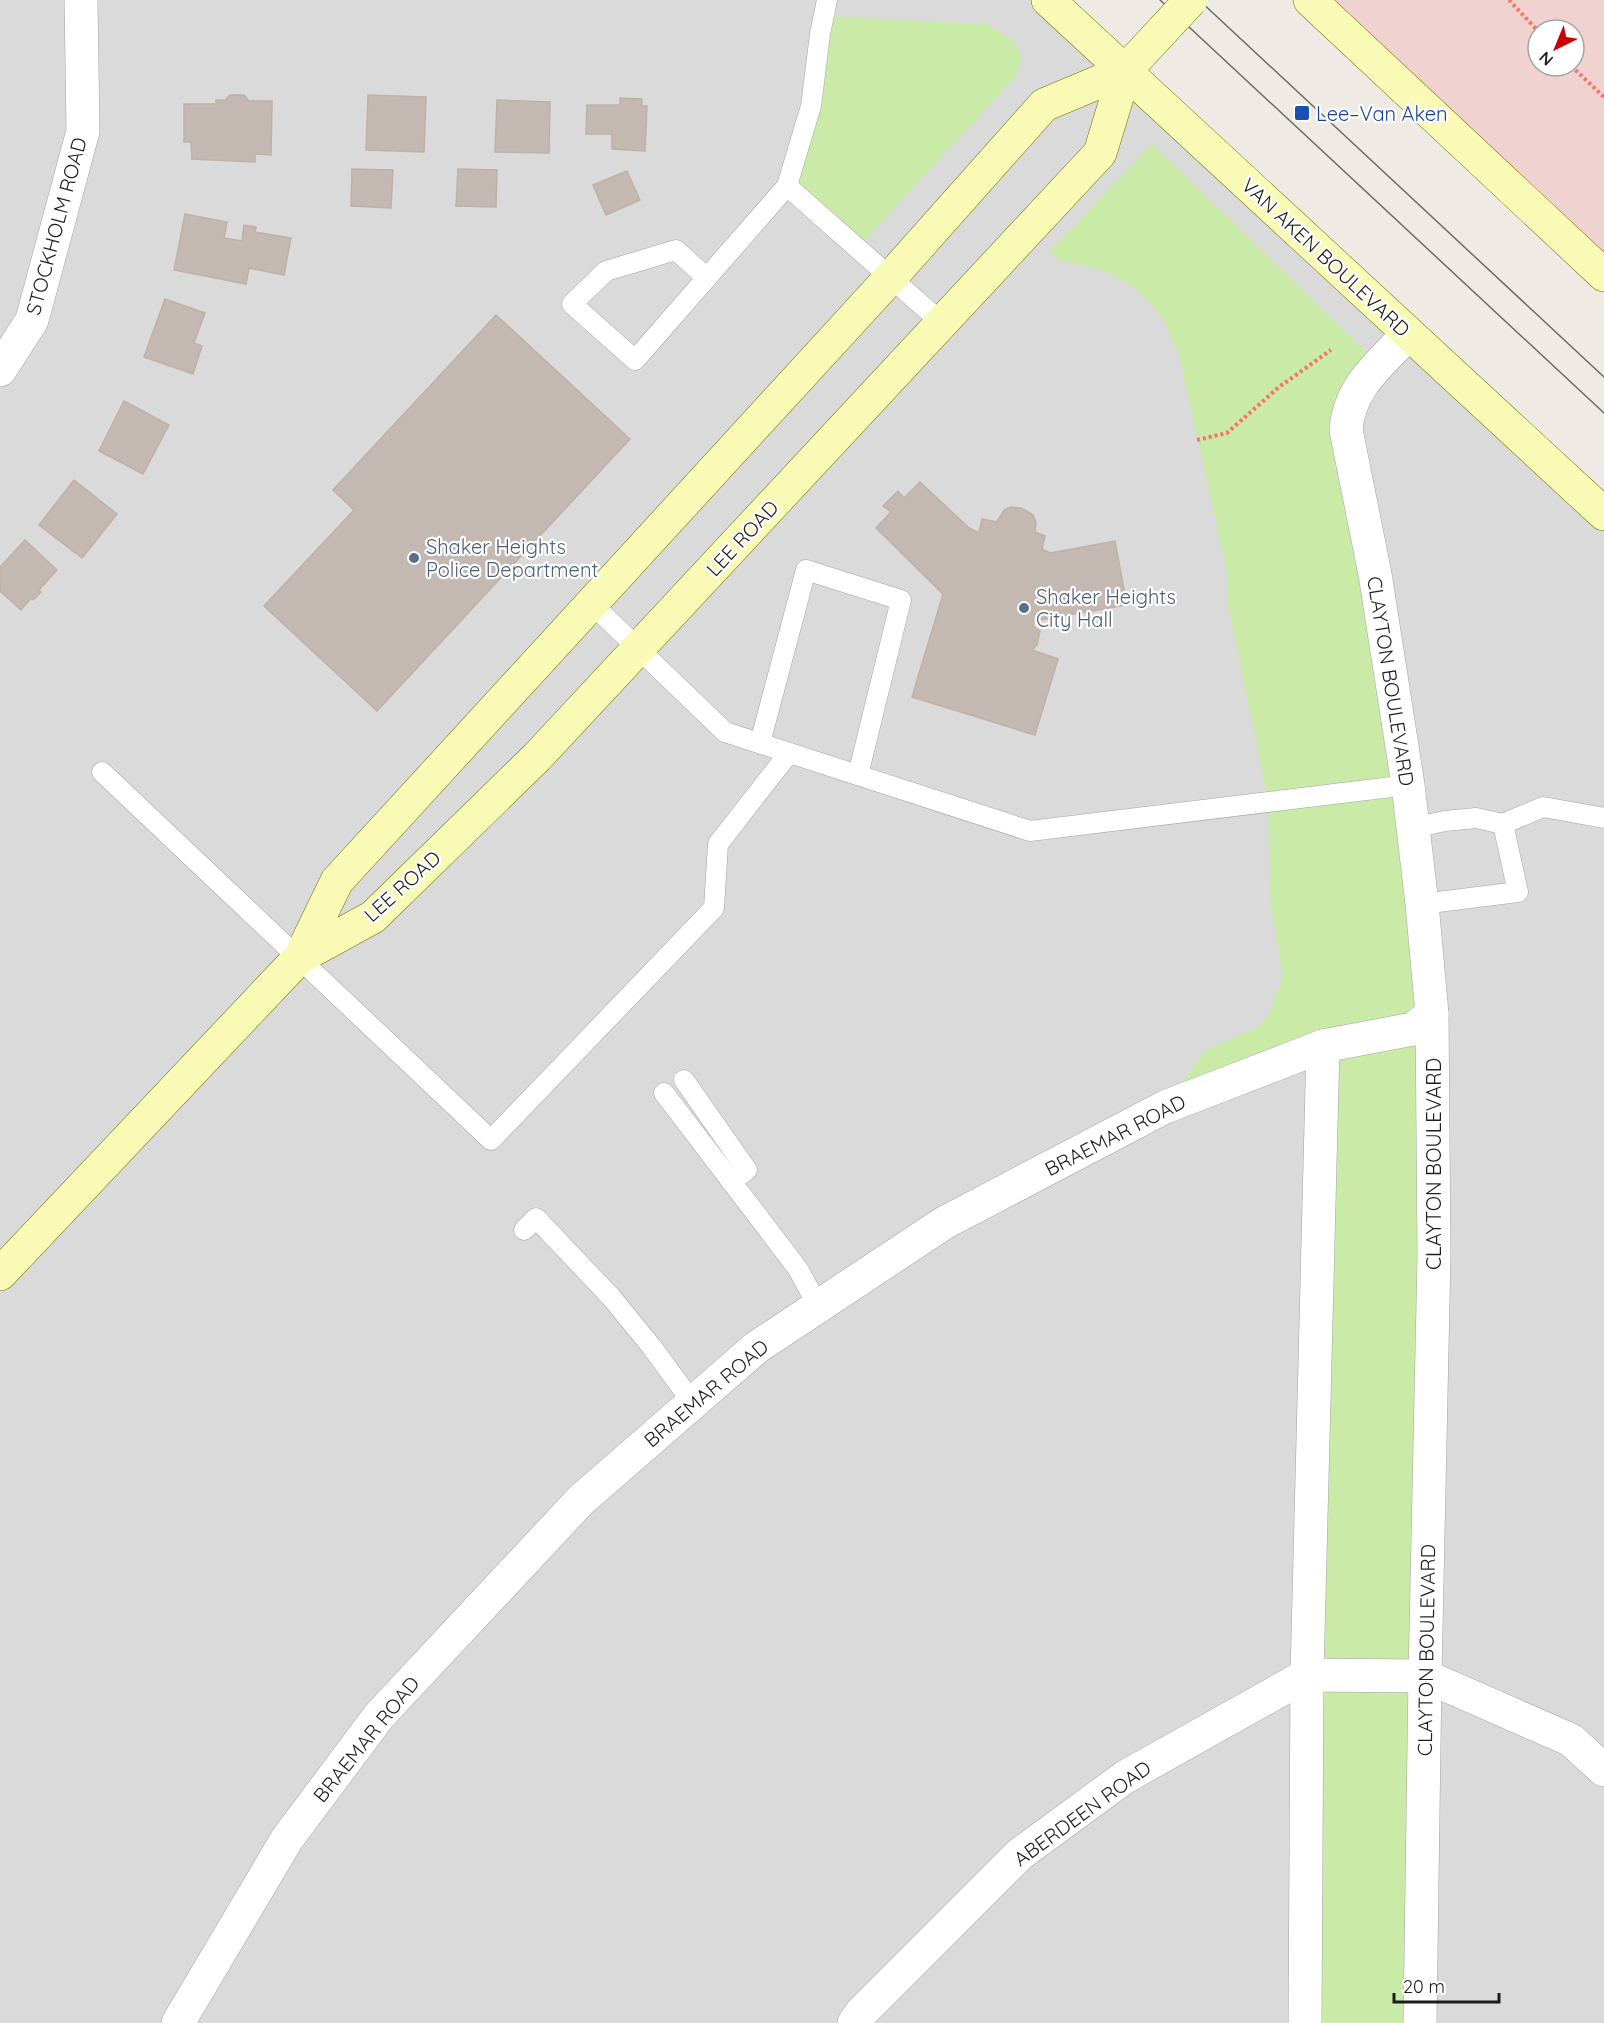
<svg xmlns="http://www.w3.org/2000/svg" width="1604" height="2023" font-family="Quicksand,sans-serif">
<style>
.residential{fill:#dbdada}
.commercial{fill:#f0d2d1;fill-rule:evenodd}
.grass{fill:#caeaa7}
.building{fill:#c3b9b2;stroke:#c0b0a5;stroke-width:1.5}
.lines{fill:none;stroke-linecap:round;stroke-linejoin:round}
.service-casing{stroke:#a4a4a4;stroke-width:21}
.minor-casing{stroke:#a4a4a4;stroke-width:34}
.secondary-casing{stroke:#6c7503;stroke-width:34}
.path{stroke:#fc7166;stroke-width:4;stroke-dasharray:3 3;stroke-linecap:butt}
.service{stroke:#fff;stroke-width:20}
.minor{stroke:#fff;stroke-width:33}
.secondary{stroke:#f9fab5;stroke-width:33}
.tram{stroke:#6b6b6b;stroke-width:1.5}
.secondary-bridge-casing{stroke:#6c7503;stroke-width:34;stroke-linecap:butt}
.secondary-bridge{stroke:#f9fab5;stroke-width:33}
.transit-dot{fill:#1a4fb4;stroke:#fff;stroke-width:2}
.service-dot{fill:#5c6f8a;stroke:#fff;stroke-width:2}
.labels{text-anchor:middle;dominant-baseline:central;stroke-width:4.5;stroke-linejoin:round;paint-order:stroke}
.transit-label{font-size:20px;fill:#164399;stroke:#fff;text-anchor:start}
.street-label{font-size:20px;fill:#1d1d1d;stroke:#fff}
.service-label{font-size:20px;fill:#4e5e75;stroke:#fff;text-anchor:start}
</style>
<rect width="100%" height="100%" fill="#efeae3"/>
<polygon class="residential" points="0,0 1048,0 1604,514 1604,2023 0,2023"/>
<path class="commercial" d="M1310 0H1604V275ZM1538 30H1574V66H1538Z"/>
<g class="grass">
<polygon points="824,16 987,24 1013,40 1022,58 1016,76 858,248 787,186"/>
<polygon points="1152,144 1380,365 1353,398 1422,904 1420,2023 1305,2023 1323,1047 1165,1107 1204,1051 1256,1028 1268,1016 1283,976 1270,899 1268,801 1227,598 1228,577 1179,354 1162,317 1154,307 1135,289 1114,275 1098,269 1059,260 1049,252"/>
</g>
<g class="building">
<polygon points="230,95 244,95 249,101 272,101 271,155 255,154 255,162 192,159 191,142 184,142 184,104 216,104 216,100 225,100"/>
<polygon points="368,95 426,97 424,152 366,150"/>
<polygon points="620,98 642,99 642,106 647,106 645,151 612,149 612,134 586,134 587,105 620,105"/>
<polygon points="497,100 550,102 549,153 495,152"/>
<polygon points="352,169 393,170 391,208 351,206"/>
<polygon points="458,169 497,170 496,207 456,206"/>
<polygon points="627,171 640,200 606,215 593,185"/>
<polygon points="185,214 227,222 224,238 242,241 244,225 256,227 255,232 291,238 284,275 249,268 246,284 174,270"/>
<polygon points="165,299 205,313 194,343 202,346 193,374 144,357"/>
<polygon points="496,315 630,439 377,711 264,606 354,510 333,490"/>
<polygon points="124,401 169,425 143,474 99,451"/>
<polygon points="74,480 117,514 82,558 39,525"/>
<polygon points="920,482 969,528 979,533 982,519 997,522 1004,510 1011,507 1021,508 1033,515 1036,522 1035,532 1045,536 1042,549 1050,553 1115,541 1127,605 1034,621 1033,626 1040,631 1037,645 1032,650 1058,659 1035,735 912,697 943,594 876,528 891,512 883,506 898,491 904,498"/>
<polygon points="25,540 57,570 39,590 41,592 33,600 31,598 21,610 0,591 0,567"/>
</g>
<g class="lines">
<g class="service-casing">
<g id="service">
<polyline points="787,186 811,106 820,34 827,0"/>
<polyline points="707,278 676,250 606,271 572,304 635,360 787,186 942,323"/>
<polyline points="593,605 725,732 1030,831 1408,785"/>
<polyline points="760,743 806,570 901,600 858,775"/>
<polyline points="102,772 491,1140 714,908 718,844 789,753"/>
<polyline points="1413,828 1445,821 1476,818 1503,824"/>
<polyline points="1422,904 1518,892 1503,824 1543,807 1604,818"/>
<polyline points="684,1080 747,1170 731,1182"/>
<polyline points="664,1093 798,1269 818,1306"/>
<polyline points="524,1230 536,1218 611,1297 651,1346 693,1403"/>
</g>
</g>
<g class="minor-casing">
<g id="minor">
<path d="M1408 334C1380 364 1349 387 1346 430L1375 574 1408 785 1422 904 1432 1014 1434 1256 1425 1676 1420 2023"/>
<polyline points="0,370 32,320 83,131 81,0"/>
<polyline points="178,2023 287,1839 379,1716 581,1500 757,1347 944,1223 1165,1107 1323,1046 1413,1029 1432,1014"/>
<polyline points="854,2023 861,2013 1020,1854 1125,1777 1307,1675 1425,1676 1571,1740 1604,1770"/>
<polyline points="1305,2023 1307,1675 1323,1046"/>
</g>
</g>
<g class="secondary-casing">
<g id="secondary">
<polyline points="1048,0 1604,514"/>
<polyline points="1310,0 1604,275"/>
<polyline points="300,957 373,917 537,757 1100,153 1125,71 1163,30"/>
<polyline points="0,1274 300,957 337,881 891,277 1044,105 1125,71"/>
</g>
</g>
<g class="path">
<polyline points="1509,0 1538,31"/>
<polyline points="1571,66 1604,97"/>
<polyline points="1197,440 1227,433 1279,387 1331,350"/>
</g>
<use href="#service" class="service"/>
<use href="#minor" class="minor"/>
<use href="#secondary" class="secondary"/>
<g class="tram">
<polyline points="1160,0 1604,413"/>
<polyline points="1199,0 1604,377"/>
</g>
<g class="secondary-bridge-casing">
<polyline id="secondary-bridge" points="1163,30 1191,0"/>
</g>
<use href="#secondary-bridge" class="secondary-bridge"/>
</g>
<rect class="transit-dot" x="1294" y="105" width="16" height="16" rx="3"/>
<g class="service-dot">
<circle cx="414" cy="558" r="6"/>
<circle cx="1024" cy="608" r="6"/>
</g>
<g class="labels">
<g class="transit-label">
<text x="1316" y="113">Lee–Van Aken</text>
</g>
<g class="street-label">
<text transform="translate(56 226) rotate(-75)">STOCKHOLM ROAD</text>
<text transform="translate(1326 257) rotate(43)">VAN AKEN BOULEVARD</text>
<text transform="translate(742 538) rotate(-47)">LEE ROAD</text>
<text transform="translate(1391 681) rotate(81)">CLAYTON BOULEVARD</text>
<text transform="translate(402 886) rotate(-42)">LEE ROAD</text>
<text transform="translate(1115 1135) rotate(-27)">BRAEMAR ROAD</text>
<text transform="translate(1433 1164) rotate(-90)">CLAYTON BOULEVARD</text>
<text transform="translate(706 1393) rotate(-40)">BRAEMAR ROAD</text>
<text transform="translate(1426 1650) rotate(-89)">CLAYTON BOULEVARD</text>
<text transform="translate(366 1739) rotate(-51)">BRAEMAR ROAD</text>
<text transform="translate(1082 1813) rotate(-36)">ABERDEEN ROAD</text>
</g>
<g class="service-label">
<text x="426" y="546">Shaker Heights<tspan x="426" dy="23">Police Department</tspan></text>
<text x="1036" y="596">Shaker Heights<tspan x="1036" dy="23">City Hall</tspan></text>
</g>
</g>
<g transform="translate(1556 48) rotate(223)"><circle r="28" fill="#ffffff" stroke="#a5a5a5" stroke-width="1.5"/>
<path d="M0-4.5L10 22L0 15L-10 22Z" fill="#ca0006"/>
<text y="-9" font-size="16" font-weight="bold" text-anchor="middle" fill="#1d1d1d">N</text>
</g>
<path d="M1394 1993v9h105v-9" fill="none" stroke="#1d1d1d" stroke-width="3"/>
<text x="1403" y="1993" font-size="18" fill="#1d1d1d" stroke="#ffffff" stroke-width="4.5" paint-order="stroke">20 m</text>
</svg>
